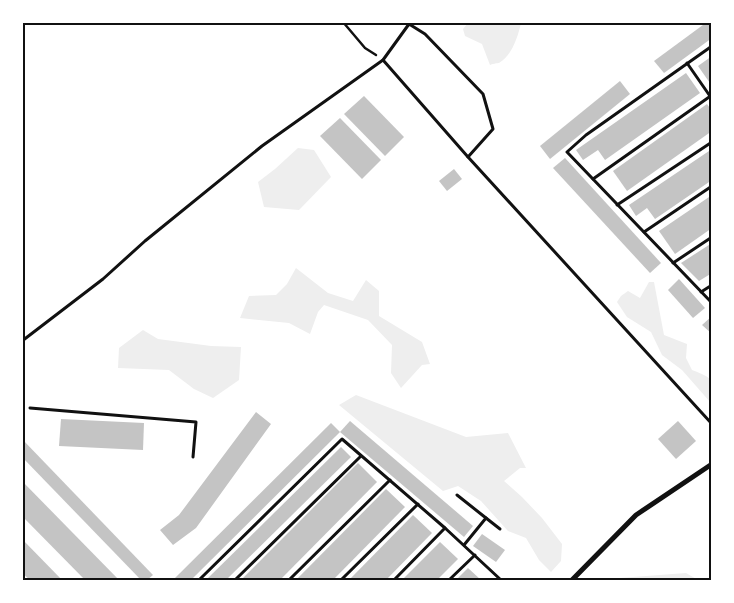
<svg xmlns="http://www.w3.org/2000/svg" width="734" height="603" font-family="'IBM Plex Sans',sans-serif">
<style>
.green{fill:#eee}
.building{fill:#c4c4c4}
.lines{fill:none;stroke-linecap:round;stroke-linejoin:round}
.path{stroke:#111;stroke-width:2.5}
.service{stroke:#111;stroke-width:3}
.minor{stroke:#111;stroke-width:5}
.neatline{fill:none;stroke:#111;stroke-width:2}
</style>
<rect width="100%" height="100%" fill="#fff"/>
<g class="green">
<path d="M468 23V22L521 23C518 36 512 56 499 63 498 63 491 64 490 65L482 44 465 36 463 29Z"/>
<polygon points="298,148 314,150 331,177 299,210 264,207 258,182 275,169"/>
<polygon points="296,268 328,293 353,301 366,280 379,291 379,316 422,342 430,364 422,365 401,388 391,373 392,345 368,320 324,305 318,312 310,334 289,323 240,318 249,296 276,295 287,284"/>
<path d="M649 282H654L664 335 687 344 686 358 692 370C715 379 712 378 711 403L682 370 662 355 651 332 627 317 617 302 621 296 628 291 640 298Z"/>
<polygon points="143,330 158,339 211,346 241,347 239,380 213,398 194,389 169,370 118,368 119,348"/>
<polygon points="356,395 466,437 508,433 526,468 520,468 504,481 522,497 542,518 562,544 561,561 551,572 539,560 526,538 508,531 481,501 458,486 443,491 339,405"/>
<polygon points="686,573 698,580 592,580 593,580"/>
</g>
<g class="building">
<polygon points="707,22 712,22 712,38 664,73 654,61"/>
<polygon points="712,56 712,86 698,66"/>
<polygon points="686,73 700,93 605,160 598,150 583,160 576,150"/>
<polygon points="620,81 630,94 550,159 540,146"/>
<polygon points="364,96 404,137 385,156 344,114"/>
<polygon points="707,104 712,111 712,131 627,191 613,171"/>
<polygon points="340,118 381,160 362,179 320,136"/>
<polygon points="712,149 712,180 655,219 647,208 636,216 629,205"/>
<polygon points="565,158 661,263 650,273 553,168"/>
<polygon points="454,169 462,179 447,191 439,181"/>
<polygon points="712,195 712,228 675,254 659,231"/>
<polygon points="712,243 712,273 699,281 681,263"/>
<polygon points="679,279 705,308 693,318 668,290"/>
<polygon points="712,316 712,334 702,325"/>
<polygon points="256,412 271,424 196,528 173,545 160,530 179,515"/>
<polygon points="61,419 144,423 143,450 59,446"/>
<polygon points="350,421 473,526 464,537 340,432"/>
<polygon points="678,421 696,441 676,459 658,439"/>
<polygon points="331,423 340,432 191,580 173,580"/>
<polygon points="22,439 153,575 147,580 141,580 22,457"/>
<polygon points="341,447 351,457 226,580 206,580"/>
<polygon points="358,463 377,482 280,580 241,580"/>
<polygon points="22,481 119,580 85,580 22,516"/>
<polygon points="386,489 405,507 333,580 296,580"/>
<polygon points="413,515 432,533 386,580 349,580"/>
<polygon points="482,534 505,550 496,562 473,546"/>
<polygon points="22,539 62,580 30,580 22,573"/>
<polygon points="440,542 458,559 437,580 402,580"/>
<polygon points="468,568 481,580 456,580"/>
</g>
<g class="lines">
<polyline class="path" points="343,22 365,48 376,55"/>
<g class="service">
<polyline points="712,46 586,135 567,152 712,303"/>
<polyline points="383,60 468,157 712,424"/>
<polyline points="687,63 712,99"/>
<polyline points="593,179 712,95"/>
<polyline points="617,205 712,142"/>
<polyline points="644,232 712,186"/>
<polyline points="673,263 712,237"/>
<polyline points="701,292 712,285"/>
<polyline points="22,341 103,279 145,241 262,146 383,60 409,24 425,34 483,94 493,129 468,157"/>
<polyline points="30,408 196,422 193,457"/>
<polyline points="457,495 486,518 464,545"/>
<polyline points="486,518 500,529"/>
<polyline points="199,580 342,439 445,528 501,580"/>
<polyline points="235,580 361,456"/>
<polyline points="289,580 390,480"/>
<polyline points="341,580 418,504"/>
<polyline points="394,580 445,528"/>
<polyline points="449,580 475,555"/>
</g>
<polyline class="minor" points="572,580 636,515 712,464"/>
</g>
<rect width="734" height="603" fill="none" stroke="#ffffff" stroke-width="48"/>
<rect x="24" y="24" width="686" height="555" class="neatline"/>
</svg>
